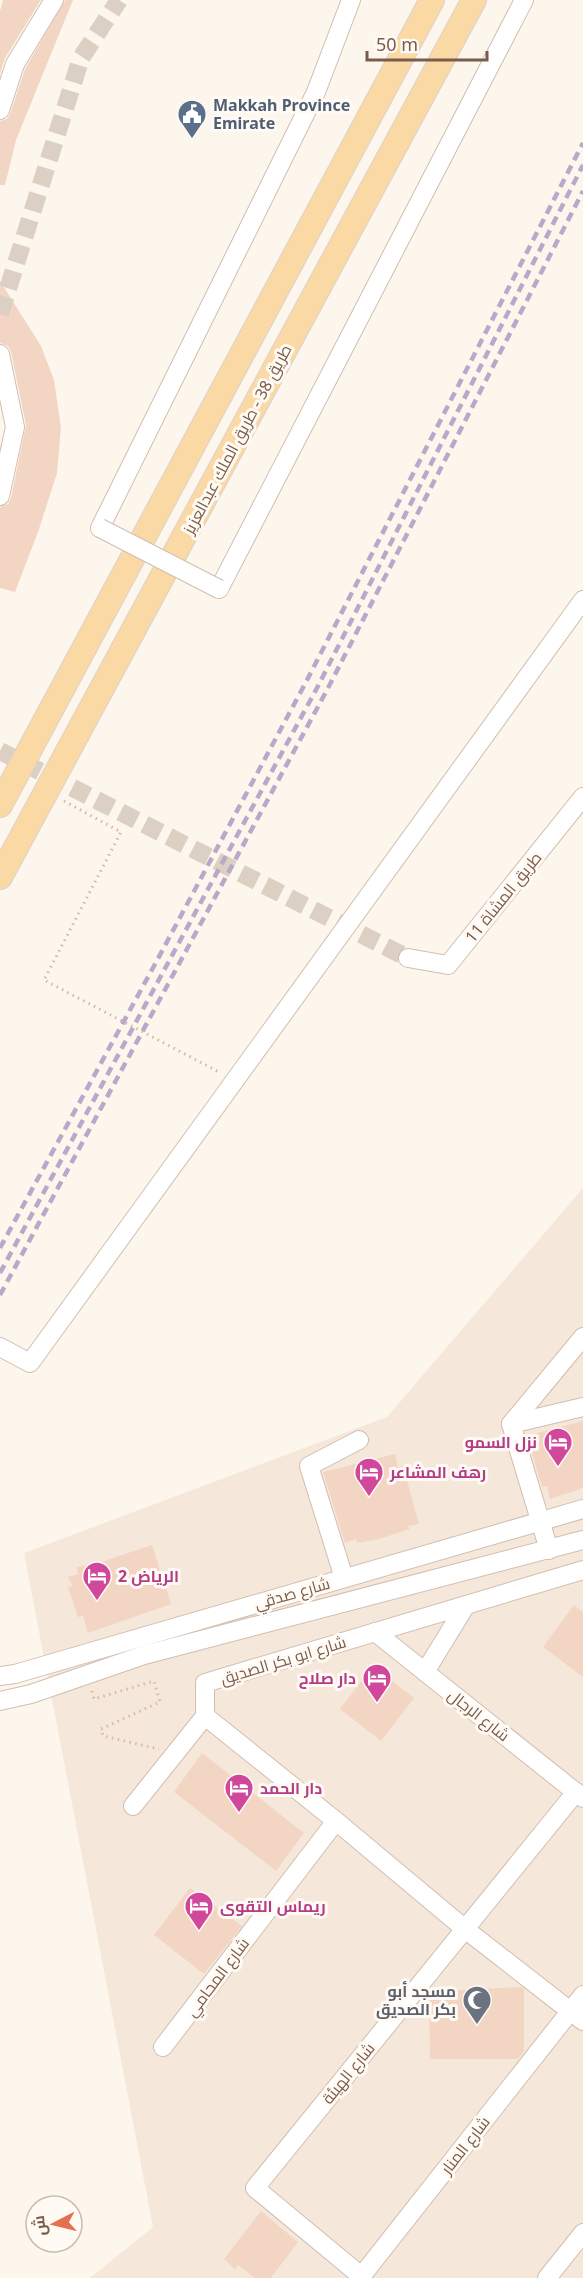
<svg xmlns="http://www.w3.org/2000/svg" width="583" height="2278" font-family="'Noto Sans',Cairo,sans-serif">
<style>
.residential{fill:#f5e8da}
.building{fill:#f3d5c3}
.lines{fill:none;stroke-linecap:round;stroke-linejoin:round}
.minor-tunnel{stroke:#dcd0c4;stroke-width:18;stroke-dasharray:18 9;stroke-linecap:butt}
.minor-casing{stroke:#d1beb0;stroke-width:20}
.major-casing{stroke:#dad1cd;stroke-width:26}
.path{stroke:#d9b8a5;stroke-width:3;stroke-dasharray:1.5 4.5;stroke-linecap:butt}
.minor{stroke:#fff;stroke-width:18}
.major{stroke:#fbd9a5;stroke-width:24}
.rail{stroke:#b9a8c9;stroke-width:4.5;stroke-dasharray:9 6;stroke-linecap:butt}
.minor-bridge-casing{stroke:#d1beb0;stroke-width:20;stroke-linecap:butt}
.minor-bridge{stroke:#fff;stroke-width:18}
.labels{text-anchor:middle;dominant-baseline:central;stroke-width:6;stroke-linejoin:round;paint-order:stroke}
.service-label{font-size:16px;font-weight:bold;fill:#4e5e75;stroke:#fffaf3;text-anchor:start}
.street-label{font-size:16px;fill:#7a5c4d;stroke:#fffaf3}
.hotel-label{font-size:16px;font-weight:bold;fill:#b23c85;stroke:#fffaf3;text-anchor:start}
.worship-label{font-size:16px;font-weight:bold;fill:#5b616d;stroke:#fffaf3;text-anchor:end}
</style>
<rect width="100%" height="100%" fill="#fdf6ec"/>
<polygon class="residential" points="583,1188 583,2278 90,2278 153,2227 24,1553 387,1417"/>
<g class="building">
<polygon points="3,0 41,0 5,58 0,74 0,11"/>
<polygon points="65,0 73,0 16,140 5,185 0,185 0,121 7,119 10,114 25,69"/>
<polygon points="0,281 41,346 54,380 61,428 57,473 38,532 15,592 0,588 0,507 8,504 11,498 26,425 11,352 8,346 0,343"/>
<polygon points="583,1421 583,1488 550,1499 547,1486 542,1487 530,1447 534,1446 530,1435"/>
<polygon points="395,1454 398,1467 403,1466 419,1524 408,1526 410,1529 379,1539 357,1543 356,1539 345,1543 323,1472"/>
<polygon points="152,1545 171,1604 88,1633 83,1616 78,1617 68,1587 73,1586 68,1577 78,1574 77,1567 98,1563"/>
<polygon points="574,1605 583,1612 583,1677 543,1647"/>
<polygon points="373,1666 414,1698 381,1741 340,1709"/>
<polygon points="202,1753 304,1833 276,1871 174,1792"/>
<polygon points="190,1888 242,1926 204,1974 154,1935"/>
<polygon points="521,1987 524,1989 524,2051 518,2059 430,2059 429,1992"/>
<polygon points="261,2211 298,2242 271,2278 255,2278 238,2265 235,2269 224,2259"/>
</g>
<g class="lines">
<g class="minor-tunnel">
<polyline points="0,314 81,58 119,0"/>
<polyline points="0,751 408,958"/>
</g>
<g class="minor-casing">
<g id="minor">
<polyline points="0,110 15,64 54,0"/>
<polyline points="0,354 15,427 0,496"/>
<polyline points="100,528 316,92 351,0"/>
<polyline points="219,589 524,0"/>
<polyline points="408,958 448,965 583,797"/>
<polyline points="0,1347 30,1363 583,600"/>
<polyline points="511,1424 549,1550"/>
<polyline points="511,1424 583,1337"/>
<polyline points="511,1424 583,1407"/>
<polyline points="344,1578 309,1466 359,1440"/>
<polyline points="375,1632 583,1798"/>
<polyline points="425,1672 466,1605"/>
<polyline points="0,1676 15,1674 583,1509"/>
<polyline points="0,1701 31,1694 144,1655 583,1540"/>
<polyline points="205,1716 336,1821 465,1929 583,2021"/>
<polyline points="205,1716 205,1683 583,1570"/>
<polyline points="133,1806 205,1716"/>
<polyline points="163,2047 336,1821"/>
<polyline points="361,2276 255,2188 576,1792"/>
<polyline points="360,2278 583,1995"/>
<polyline points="547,2278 583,2233"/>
</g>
</g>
<g class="major-casing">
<g id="major">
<polyline points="0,805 432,0"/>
<polyline points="0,877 474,0"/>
</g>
</g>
<g class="path">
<polyline points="64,801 121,832 44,980 221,1073"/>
<polyline points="92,1691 94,1699 154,1681 160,1702 101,1729 103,1736 159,1749"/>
</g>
<use href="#minor" class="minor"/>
<use href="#major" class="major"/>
<g class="rail">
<polyline points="0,1248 154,966 306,682 583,143"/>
<polyline points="0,1273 317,688 583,165"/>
<polyline points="0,1295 327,690 583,191"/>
</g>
<g class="minor-bridge-casing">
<polyline id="minor-bridge" points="100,528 219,589"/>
</g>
<use href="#minor-bridge" class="minor-bridge"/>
</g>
<defs>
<g id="civic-pin" transform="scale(1.5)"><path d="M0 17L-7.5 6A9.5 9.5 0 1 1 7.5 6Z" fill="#5c6f8a" stroke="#fffaf3"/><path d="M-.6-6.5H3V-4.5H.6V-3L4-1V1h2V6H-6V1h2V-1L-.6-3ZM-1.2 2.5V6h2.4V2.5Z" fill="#fff"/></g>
<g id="hotel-pin" transform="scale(1.5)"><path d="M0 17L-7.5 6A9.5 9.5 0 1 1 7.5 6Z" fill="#d1479c" stroke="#fffaf3"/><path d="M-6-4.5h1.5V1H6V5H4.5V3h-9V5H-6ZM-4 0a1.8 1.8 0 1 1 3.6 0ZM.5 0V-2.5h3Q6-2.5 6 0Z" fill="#fff"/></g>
<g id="mosque-pin" transform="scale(1.5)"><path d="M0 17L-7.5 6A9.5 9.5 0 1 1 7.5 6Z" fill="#6b7280" stroke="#fffaf3"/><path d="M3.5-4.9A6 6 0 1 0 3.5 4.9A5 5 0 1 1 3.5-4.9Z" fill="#fff"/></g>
</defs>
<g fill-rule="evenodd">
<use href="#civic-pin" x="192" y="114"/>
<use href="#hotel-pin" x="558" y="1442"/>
<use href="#hotel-pin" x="369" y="1472"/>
<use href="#hotel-pin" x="97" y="1576"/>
<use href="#hotel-pin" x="377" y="1678"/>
<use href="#hotel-pin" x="239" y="1788"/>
<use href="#hotel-pin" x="199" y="1906"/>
<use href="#mosque-pin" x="477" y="2000"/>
</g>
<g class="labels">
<g class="service-label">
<text x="213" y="105">Makkah Province<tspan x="213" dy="18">Emirate</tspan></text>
</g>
<g class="street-label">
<text transform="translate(237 439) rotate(-62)">طريق 38 - طريق الملك عبدالعزيز</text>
<text transform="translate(503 897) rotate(-51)">طريق المشاة 11</text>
<text transform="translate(292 1593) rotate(-16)">شارع صدقي</text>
<text transform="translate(283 1660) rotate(-17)">شارع ابو بكر الصديق</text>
<text transform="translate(479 1715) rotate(38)">شارع الرجال</text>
<text transform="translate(217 1977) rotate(-53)">شارع المحامي</text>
<text transform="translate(348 2073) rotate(-51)">شارع الهيئة</text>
<text transform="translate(465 2145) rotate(-52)">شارع المنار</text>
</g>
<g class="hotel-label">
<text x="537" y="1442" text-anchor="end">نزل السمو</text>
<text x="390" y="1472">رهف المشاعر</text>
<text x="118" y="1576">الرياض 2</text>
<text x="356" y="1678" text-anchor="end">دار صلاح</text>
<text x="260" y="1788">دار الحمد</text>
<text x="220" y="1906">ريماس التقوى</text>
</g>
<g class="worship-label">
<text x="456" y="1991">مسجد أبو<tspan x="456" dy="18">بكر الصديق</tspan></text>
</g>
</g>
<g transform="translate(54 2224) rotate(263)"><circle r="28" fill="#fffaf3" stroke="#cabbb1" stroke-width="1.5"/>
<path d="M0-4.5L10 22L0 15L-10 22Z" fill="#e76f51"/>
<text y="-9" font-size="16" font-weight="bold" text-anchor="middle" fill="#7a5c4d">ش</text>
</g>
<path d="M367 51v9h120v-9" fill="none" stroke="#7a5c4d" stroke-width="3"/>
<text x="376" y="51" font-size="18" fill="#7a5c4d" stroke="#fffaf3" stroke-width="4.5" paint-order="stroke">50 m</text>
</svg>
